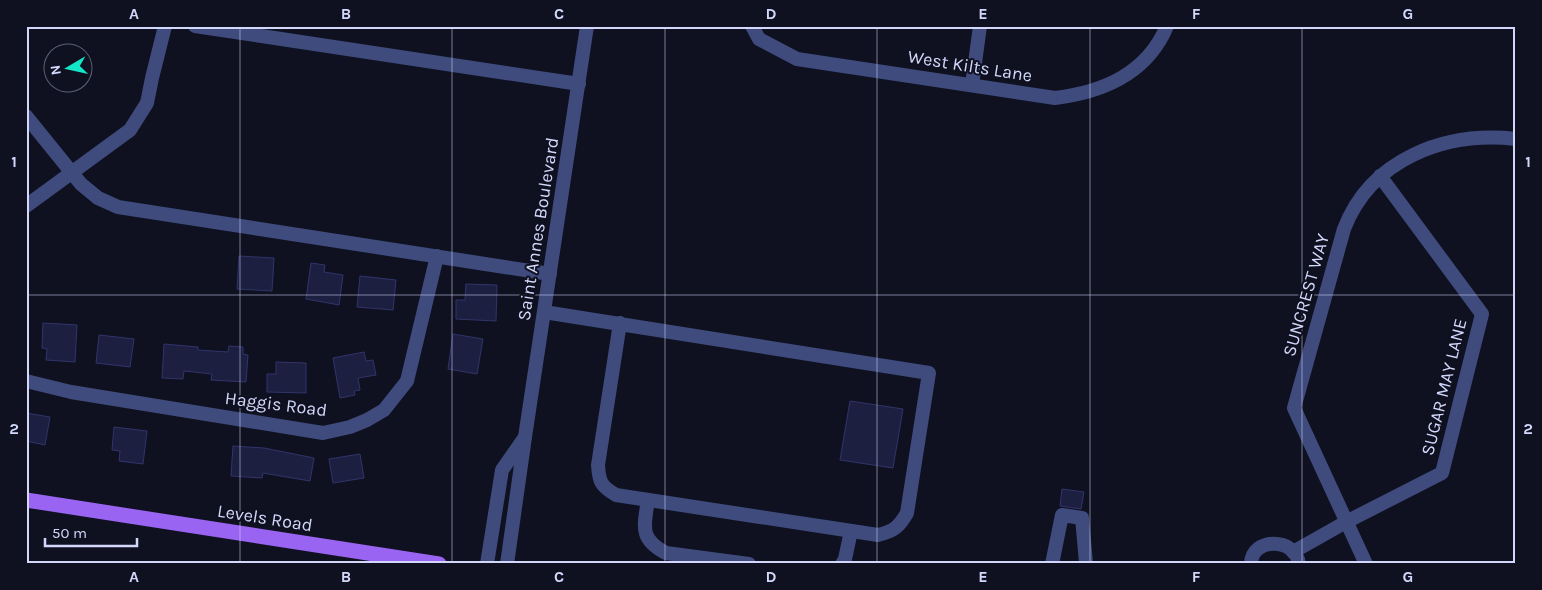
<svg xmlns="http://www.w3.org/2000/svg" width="1542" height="590" font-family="Karla,sans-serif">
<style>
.building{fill:#1d1f40;stroke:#31346a}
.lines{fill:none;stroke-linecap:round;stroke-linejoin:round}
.minor{stroke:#3e4b7c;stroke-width:14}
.major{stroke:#9a64f2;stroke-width:15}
.grid{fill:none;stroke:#d3d8fb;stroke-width:1;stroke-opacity:0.55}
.labels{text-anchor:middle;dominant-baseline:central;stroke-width:4;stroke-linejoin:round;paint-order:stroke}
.street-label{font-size:18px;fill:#d3d8fb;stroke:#0f1121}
.neatline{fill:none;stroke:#d3d8fb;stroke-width:2}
.grid-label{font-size:16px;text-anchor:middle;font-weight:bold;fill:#d3d8fb}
</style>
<rect width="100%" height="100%" fill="#0f1121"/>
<g class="building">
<polygon points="239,256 274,258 272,291 237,289"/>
<polygon points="311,263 325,265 324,272 343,275 339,305 306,299"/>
<polygon points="360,276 396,280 393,310 357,307"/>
<polygon points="466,284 497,285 496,321 456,319 456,300 465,300"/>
<polygon points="43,323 77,325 75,362 46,360 47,349 42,348"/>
<polygon points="453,334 483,339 477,374 448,369"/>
<polygon points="99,335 134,339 130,367 96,363"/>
<polygon points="164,344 198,347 198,350 228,352 229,346 243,347 243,354 248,355 246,382 211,380 212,374 184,371 183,379 162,378"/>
<polygon points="364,352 366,361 373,360 376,375 358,378 360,390 354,391 355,395 340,398 333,358"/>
<polygon points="276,362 306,363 306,393 267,392 267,374 276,374"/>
<polygon points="850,401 903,409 893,468 840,460"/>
<polygon points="26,413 50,417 45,445 26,441"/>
<polygon points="114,427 147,431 143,464 119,461 120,451 112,450"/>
<polygon points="233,446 264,448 314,458 310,481 263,473 262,478 231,476"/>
<polygon points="360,454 364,478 333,483 329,459"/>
<polygon points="1062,489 1084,492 1081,509 1060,506"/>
</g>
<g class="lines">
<g class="minor">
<polyline points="195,26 579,84"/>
<path d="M752 26 759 39 797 59 1055 98C1103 92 1147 74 1167 26"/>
<polyline points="972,85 980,26"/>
<polyline points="26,116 81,184 98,198 118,207 550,274"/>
<polyline points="26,206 130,130 147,103 152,78 165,26"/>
<path d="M544 312 929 373 907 513C899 527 894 531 878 535L616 495C601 486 599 482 598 465L620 323"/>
<polyline points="26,381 71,392 323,433 350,427 367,420 384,410 407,381 437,256"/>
<polyline points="525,437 587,26"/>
<path d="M648 500C644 526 639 539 666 553L749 564"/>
<polyline points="1293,552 1346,522 1442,473 1482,314 1380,176"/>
<polyline points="487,564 502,470 525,437 507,564"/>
<polyline points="842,564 845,559 851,531"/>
<polyline points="1052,564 1062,515 1082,518 1086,563"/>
<path d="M1251 564C1251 537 1296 537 1299 564"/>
<path d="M1366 564 1294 408 1344 229C1371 159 1445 131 1516 139"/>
</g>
<polyline class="major" points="26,500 439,564"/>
</g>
<path class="grid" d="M240 26V564M452 26V564M665 26V564M877 26V564M1090 26V564M1302 26V564M26 295H1516"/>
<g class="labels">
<g class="street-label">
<text transform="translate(970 66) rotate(9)">West Kilts Lane</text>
<text transform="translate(538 229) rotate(-81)">Saint Annes Boulevard</text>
<text transform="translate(1306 295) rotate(-74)">SUNCREST WAY</text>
<text transform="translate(1444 387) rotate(-76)">SUGAR MAY LANE</text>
<text transform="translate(276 404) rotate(7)">Haggis Road</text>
<text transform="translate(265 518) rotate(9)">Levels Road</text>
</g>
</g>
<rect width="1542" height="590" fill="none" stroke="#0f1121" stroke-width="55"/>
<g transform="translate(68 68) rotate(261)"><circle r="24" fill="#0f1121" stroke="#5d6178"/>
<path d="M0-4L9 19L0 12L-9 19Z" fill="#14e7c8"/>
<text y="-8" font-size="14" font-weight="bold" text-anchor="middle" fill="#d3d8fb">N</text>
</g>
<path d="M45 538v8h92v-8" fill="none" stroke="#d3d8fb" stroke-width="2.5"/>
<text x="52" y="538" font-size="15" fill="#d3d8fb" stroke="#0f1121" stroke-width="4" paint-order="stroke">50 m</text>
<rect x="28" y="28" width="1486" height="534" class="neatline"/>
<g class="grid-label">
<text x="134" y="19">A</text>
<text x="346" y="19">B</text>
<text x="559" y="19">C</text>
<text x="771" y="19">D</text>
<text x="983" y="19">E</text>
<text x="1196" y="19">F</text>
<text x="1408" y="19">G</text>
<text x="14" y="167">1</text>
<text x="1528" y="167">1</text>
<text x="14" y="434">2</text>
<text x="1528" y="434">2</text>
<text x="134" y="582">A</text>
<text x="346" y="582">B</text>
<text x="559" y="582">C</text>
<text x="771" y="582">D</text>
<text x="983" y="582">E</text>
<text x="1196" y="582">F</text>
<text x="1408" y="582">G</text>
</g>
</svg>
